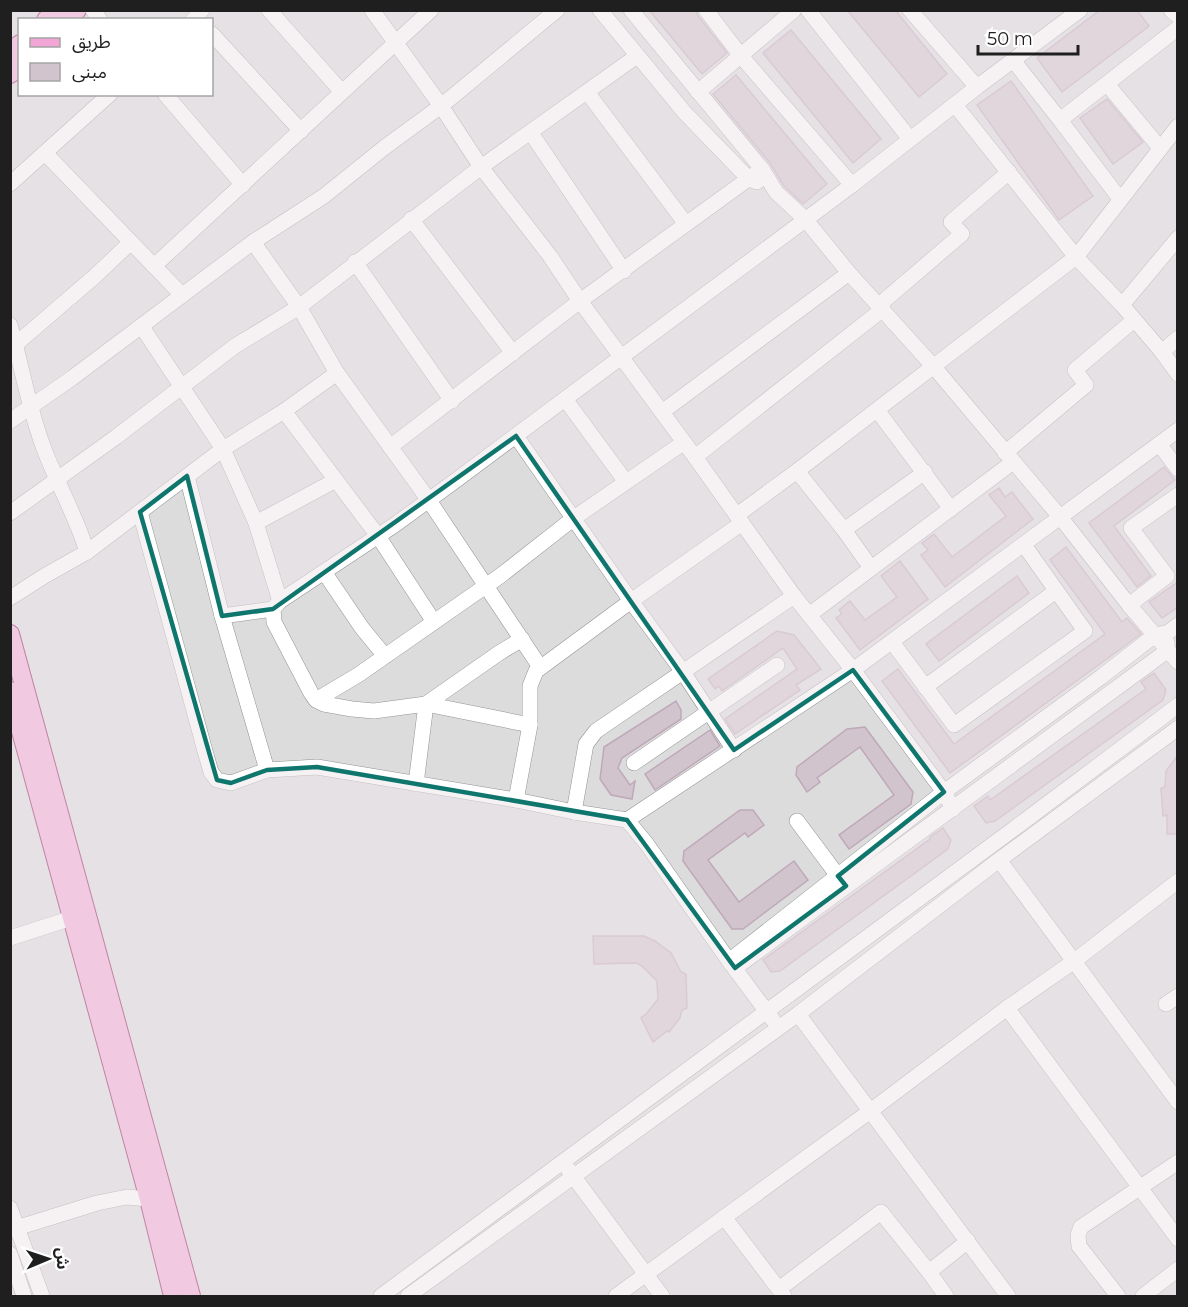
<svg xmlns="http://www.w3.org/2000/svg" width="1188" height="1307" font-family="Montserrat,'Noto Sans Arabic',sans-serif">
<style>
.residential{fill:#dcdcdd;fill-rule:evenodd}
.building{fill:#d1c4cd;stroke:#bfa9b9;stroke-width:1.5}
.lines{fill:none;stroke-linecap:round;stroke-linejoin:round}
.minor-casing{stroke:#939393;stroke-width:16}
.major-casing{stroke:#8b0e4f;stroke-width:20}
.minor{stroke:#fff;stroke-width:15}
.major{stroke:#f3a6d6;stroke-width:18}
.marked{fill:none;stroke:#0f766e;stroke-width:4.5;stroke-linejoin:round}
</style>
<rect width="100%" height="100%" fill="#eee6ea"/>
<path class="residential" d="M11 11H1177V1296H11ZM20 20H212V94H20Z"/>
<g class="building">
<polygon points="649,10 696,10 698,16 727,53 702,74"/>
<polygon points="847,10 895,10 947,74 919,97"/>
<polygon points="1100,10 1137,10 1149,26 1062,92 1037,58"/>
<polygon points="791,30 881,139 853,163 763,53"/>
<polygon points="736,75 827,184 803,204 784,186 770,163 713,94"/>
<polygon points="1011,81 1093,196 1059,220 977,105"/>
<polygon points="1107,99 1143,142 1113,164 1080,118"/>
<polygon points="1164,467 1175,480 1114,526 1151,576 1137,587 1089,523"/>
<polygon points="999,488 1005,497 1012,492 1033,519 945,587 921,555 928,550 922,543 934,534 952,557 1006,516 989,495"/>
<polygon points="1066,547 1122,622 1127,618 1141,634 950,773 882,681 898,669 954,744 1105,634 1050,560"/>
<polygon points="900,561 928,599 860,650 836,618 842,614 839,610 850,601 865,620 897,597 881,576"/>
<polygon points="1017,576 1029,593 939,661 926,644"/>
<polygon points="1178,582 1178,607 1162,618 1149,602"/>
<polygon points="777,631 794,635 821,669 796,685 800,690 735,734 725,719 797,669 783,648 722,691 719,686 715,689 708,679"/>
<polygon points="1154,673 1166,690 1163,700 995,821 986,823 974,806 988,796 990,800 1146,689 1141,682"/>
<polygon points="676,701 681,710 681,719 622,758 618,768 630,785 635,781 632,799 611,795 600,779 604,747"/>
<polygon points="865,727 913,792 911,804 849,849 839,835 894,795 860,747 817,778 820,782 807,792 796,775 797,767 847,729"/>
<polygon points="710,730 720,746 655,790 645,774"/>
<polygon points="1178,755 1178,834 1167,834 1167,815 1163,816 1161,788 1165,787 1166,771"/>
<polygon points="740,810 753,810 764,825 748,837 745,833 708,860 739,902 794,861 808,880 743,929 732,929 683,861 684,851"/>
<polygon points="943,828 951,840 948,849 780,971 771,972 763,960 930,839 930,837"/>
<polygon points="593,936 644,936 655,941 671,953 681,972 686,974 687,1008 682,1010 680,1018 669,1032 667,1031 653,1042 641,1018 647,1013 658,999 657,981 642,966 637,963 594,964"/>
</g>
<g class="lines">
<g class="minor-casing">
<g id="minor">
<polyline points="93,10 100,20"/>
<polyline points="269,10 342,92"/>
<polyline points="372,10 441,106 481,167 550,256 580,301 695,457 794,596 853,670 944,792 953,809"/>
<polyline points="600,10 685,113 749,179 757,182"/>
<polyline points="631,10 762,169 776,192 805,219 849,273 934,367 1061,518 1129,605 1178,662"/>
<polyline points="706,10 741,56 852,185"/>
<polyline points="808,10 910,139"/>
<polyline points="910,10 977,87"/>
<polyline points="1171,10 1178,16"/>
<polyline points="193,20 202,10"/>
<polyline points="212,34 301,131"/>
<polyline points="1013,60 1060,120"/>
<polyline points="1107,84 1160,148"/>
<polyline points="587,92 686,224"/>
<polyline points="698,92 794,10"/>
<polyline points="165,94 243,185"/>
<polyline points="531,133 624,271"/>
<polyline points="45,153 182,295"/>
<polyline points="10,184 110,94"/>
<polyline points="1120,199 1060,120 1178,28"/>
<polyline points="411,219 513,353"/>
<polyline points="1178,238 1122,305 1162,352 1178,374"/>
<polyline points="253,242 299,307 337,373 428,499 540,667"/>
<polyline points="355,262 452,401"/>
<polyline points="154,266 431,10"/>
<polyline points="879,305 962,234 951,222 1009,172"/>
<polyline points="1122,305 1076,257 1178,126"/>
<path d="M10 325C22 366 28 406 43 446 56 482 76 515 87 552"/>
<polyline points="142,327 223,449 256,523 280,601"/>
<polyline points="16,344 94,277 131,242"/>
<polyline points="1162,352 1178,338"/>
<polyline points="565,399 626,482"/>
<polyline points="877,410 951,509"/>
<polyline points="284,411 378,536 434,622"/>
<polyline points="662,412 849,273"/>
<polyline points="10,421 72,378 253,242 324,196 385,147 441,106 557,10"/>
<polyline points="516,436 631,601 683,672 734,750"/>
<polyline points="683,443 574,518 500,576 358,675 316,700 311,693 274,622 273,609 280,601 396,524 459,478 852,185 977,87 1080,10"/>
<polyline points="1159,444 1178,469"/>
<polyline points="390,447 580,301 762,169"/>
<polyline points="1005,453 1086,385 1075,370 1134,320"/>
<polyline points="695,457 883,309"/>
<polyline points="797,471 844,530 871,568"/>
<polyline points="187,476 222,616 267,770"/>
<polyline points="140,512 205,751 211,772 217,780 231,783 267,770 317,767 516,800 530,725 530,686 536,671 631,601 742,523"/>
<polyline points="10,513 116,437 235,346 299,307 481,167 637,56"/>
<polyline points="737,515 797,471 1076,257 955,105"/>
<polyline points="256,523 336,480"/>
<polyline points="844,530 925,472"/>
<polyline points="324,572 362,628 385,656"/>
<polyline points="10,598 46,575 87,552 223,449 284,411 337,373"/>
<polyline points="1129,605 1167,576 1131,528 1178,495"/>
<polyline points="809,615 1013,462"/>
<polyline points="222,616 273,609"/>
<polyline points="892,642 954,725 1085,631 1024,545"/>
<polyline points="925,687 1056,591"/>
<polyline points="316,700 324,704 352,709 374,711 426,704 530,725"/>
<polyline points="634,763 777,665"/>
<polyline points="416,784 426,704 499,653 522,639"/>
<polyline points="516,800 574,812 627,820 646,843 729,961 773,1020"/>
<polyline points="574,812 586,744 596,731 794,596"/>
<polyline points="627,820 853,670 1178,430"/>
<polyline points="797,821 844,884"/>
<polyline points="999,860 1178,1102"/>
<polyline points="10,938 72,918"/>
<polyline points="729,961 944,792 1101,677 1155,635 1167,633 1178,625"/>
<polyline points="735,968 1167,651 1167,642"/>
<polyline points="1166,1004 1178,996"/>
<polyline points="1007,1008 1178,1239"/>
<polyline points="798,1014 1008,1296"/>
<polyline points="568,1169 662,1296"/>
<polyline points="10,1208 42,1296"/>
<polyline points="724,1217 784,1296"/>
<polyline points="10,1230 97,1203 127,1197 159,1200"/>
<polyline points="10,1254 24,1296"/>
<polyline points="929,1272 968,1241"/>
<polyline points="779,1289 881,1212 929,1272 946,1296"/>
<path d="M381 1296C591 1139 804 986 1015 828 1069 787 1124 747 1178 705"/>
<polyline points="408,1296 798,1014 999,860 1178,728"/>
<polyline points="616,1296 869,1112 1007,1008 1073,962 1178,881"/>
<polyline points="1118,1296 1079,1246 1078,1235 1081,1227 1178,1162"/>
<polyline points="1143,1296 1178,1269"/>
</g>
</g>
<g class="major-casing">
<g id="major">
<polyline points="46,20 55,10"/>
<polyline points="67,20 77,10"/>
<polyline points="10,52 20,44"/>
<polyline points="10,74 20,65"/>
<polyline points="10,634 191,1296"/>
<polyline points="10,691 149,1199 173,1296"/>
</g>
</g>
<use href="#minor" class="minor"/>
<use href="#major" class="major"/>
</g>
<path d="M0 0H1188V1307H0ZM516 436 734 750 853 670 944 792 838 876 846 886 735 968 627 820 317 767 267 770 231 783 217 780 140 512 187 476 222 616 273 609Z" fill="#eee6ea" fill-opacity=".55" fill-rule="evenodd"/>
<path class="marked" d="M516 436 734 750 853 670 944 792 838 876 846 886 735 968 627 820 317 767 267 770 231 783 217 780 140 512 187 476 222 616 273 609Z"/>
<rect width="1188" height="1307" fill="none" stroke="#1f1f1f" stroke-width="24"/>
<rect x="18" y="18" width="195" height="78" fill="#ffffff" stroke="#a5a5a5" stroke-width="1.5"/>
<rect x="30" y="38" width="30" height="9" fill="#f3a6d6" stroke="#a5a5a5" stroke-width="1.5"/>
<text x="72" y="48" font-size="18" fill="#1f1f1f">طريق</text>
<rect x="30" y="63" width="30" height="18" fill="#d1c4cd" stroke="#a5a5a5" stroke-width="1.5"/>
<text x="72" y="78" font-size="18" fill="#1f1f1f">مبنى</text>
<g transform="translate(48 1259) rotate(88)" stroke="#ffffff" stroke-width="4.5" paint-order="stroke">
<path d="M0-4.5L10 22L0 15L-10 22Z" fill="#1f1f1f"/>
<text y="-9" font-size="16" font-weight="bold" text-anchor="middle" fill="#1f1f1f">ش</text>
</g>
<path d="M978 45v9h100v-9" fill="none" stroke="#1f1f1f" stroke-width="3"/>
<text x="987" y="45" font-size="18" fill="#1f1f1f" stroke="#ffffff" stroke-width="4.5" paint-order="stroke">50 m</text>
</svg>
